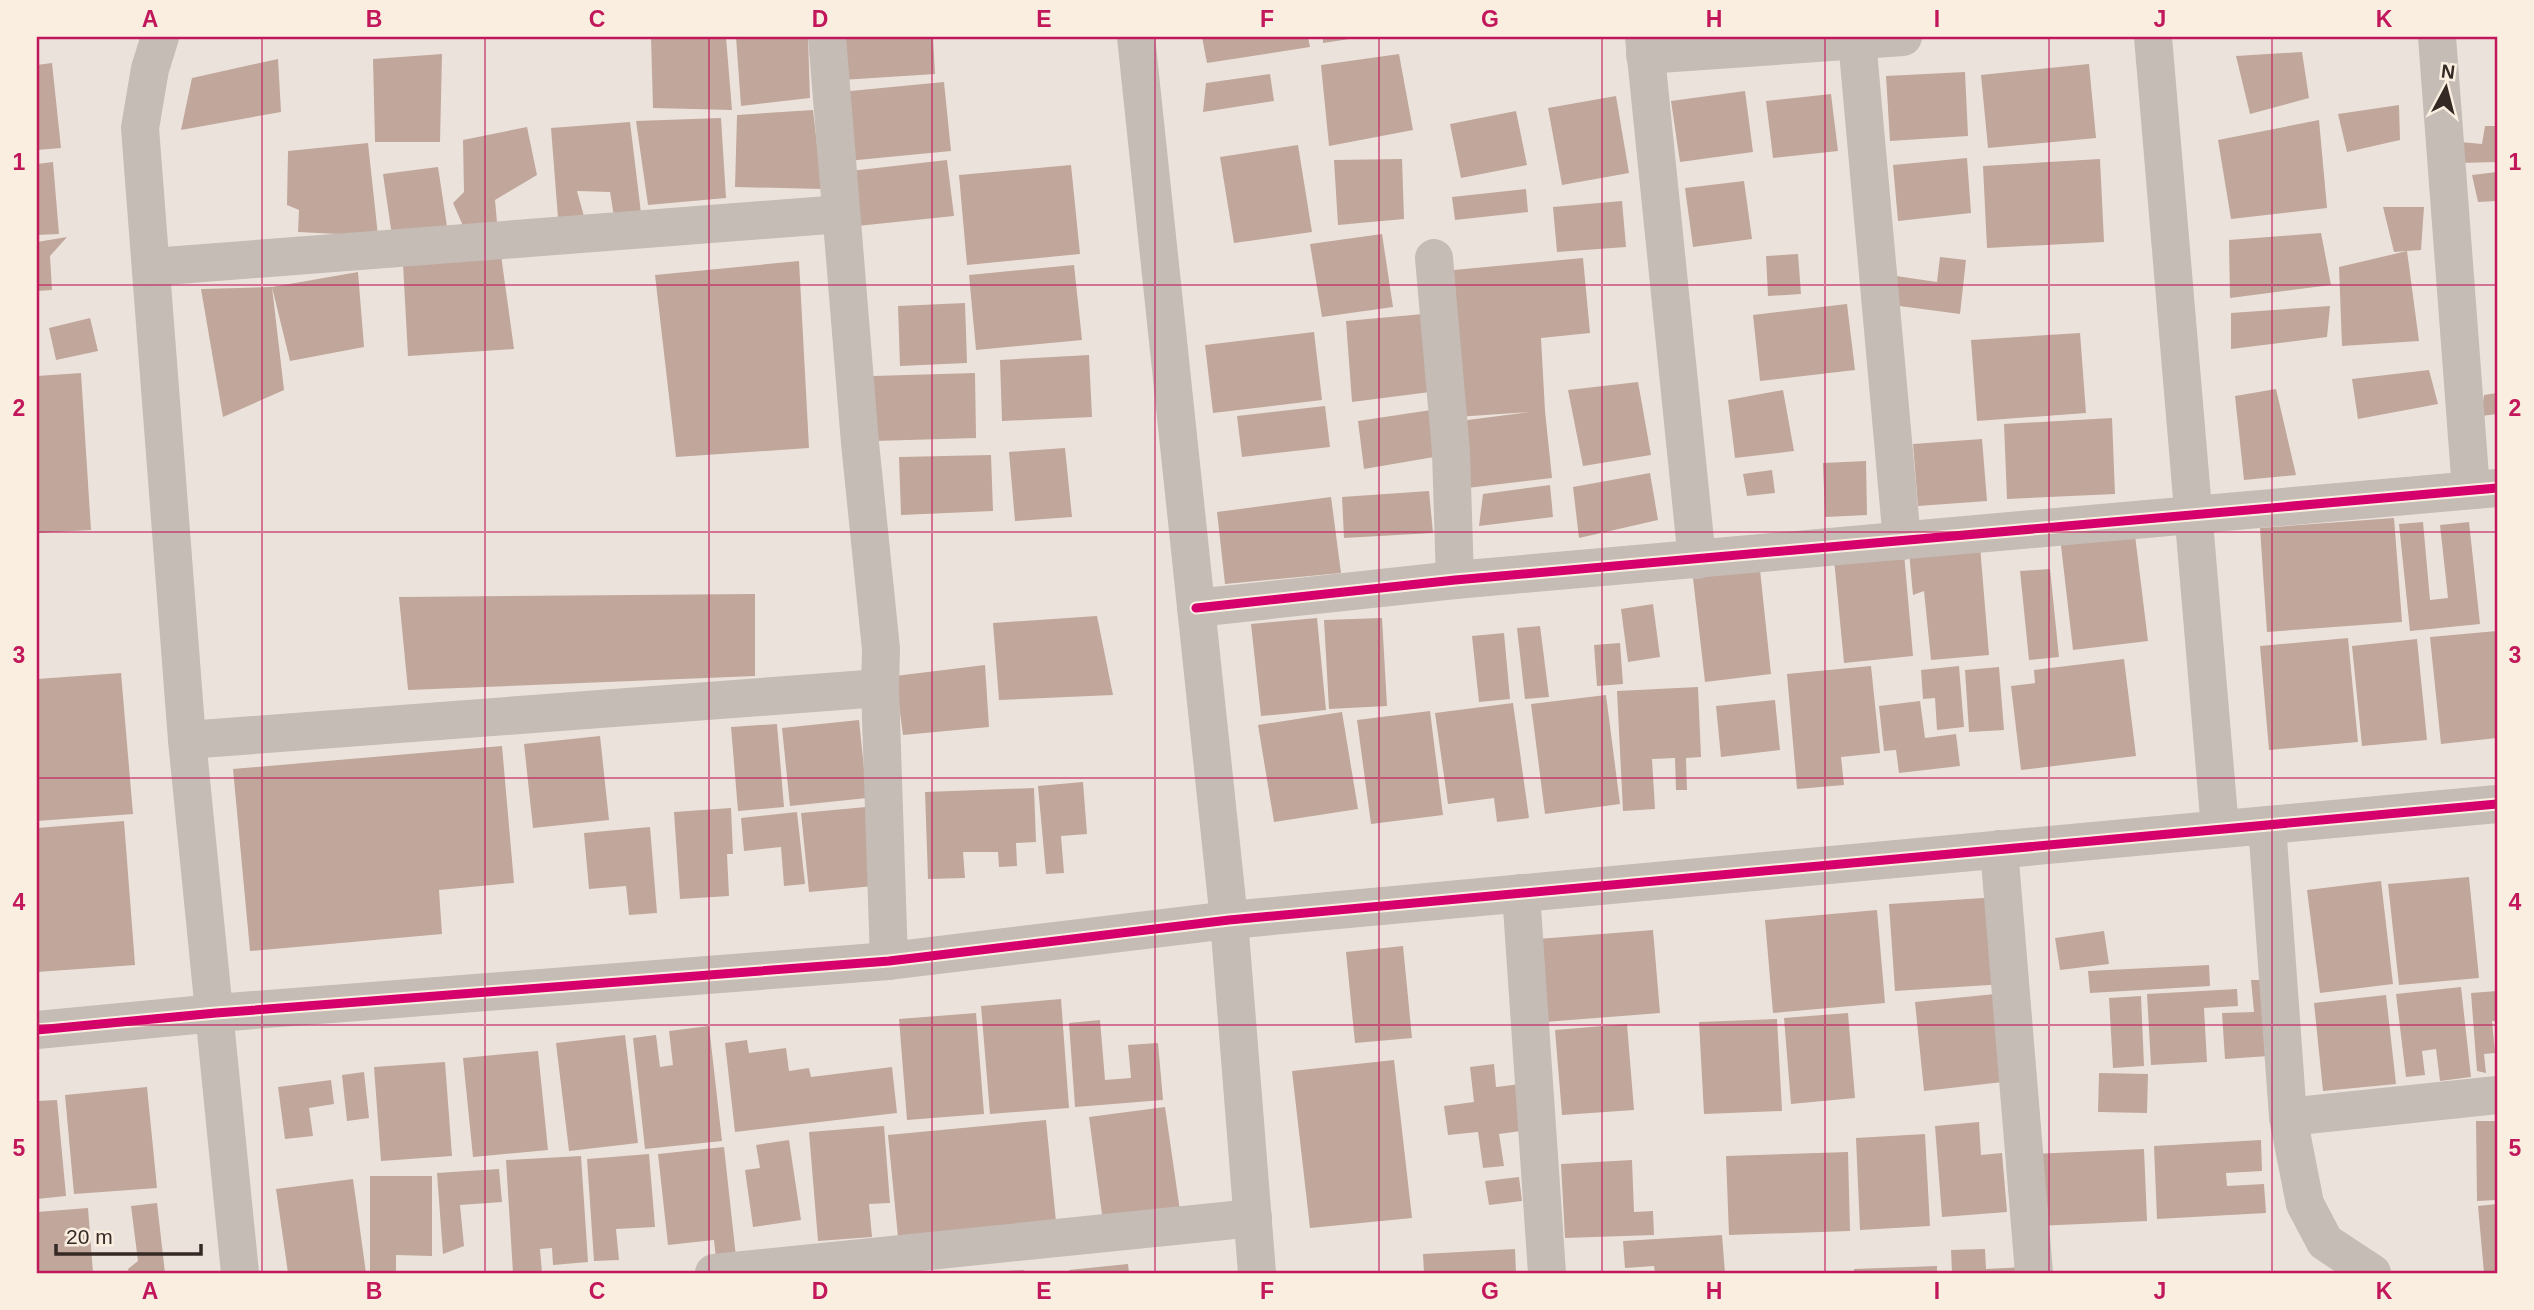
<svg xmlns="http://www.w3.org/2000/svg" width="2534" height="1310" font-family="Arial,sans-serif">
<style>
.building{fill:#c1a69b}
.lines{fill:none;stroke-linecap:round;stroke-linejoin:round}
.street{stroke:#c4bcb5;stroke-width:38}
.cycleway-casing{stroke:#faeee0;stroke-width:13}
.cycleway{stroke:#d6006c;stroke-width:9}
.grid{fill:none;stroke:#c2185b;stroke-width:2;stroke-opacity:0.55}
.neatline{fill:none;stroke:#c2185b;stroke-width:2.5}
.grid-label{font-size:23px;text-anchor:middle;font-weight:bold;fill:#c2185b}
</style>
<rect width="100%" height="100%" fill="#ebe3db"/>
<g class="building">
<polygon points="651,37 726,37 732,110 653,108"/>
<polygon points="736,37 808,37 810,98 741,106"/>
<polygon points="840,37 933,37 935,74 842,80"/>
<polygon points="1202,37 1308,37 1310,47 1207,63"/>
<polygon points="1323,37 1355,37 1356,38 1323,43"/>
<polygon points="2302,52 2309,98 2250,114 2236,56"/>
<polygon points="442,54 440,142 375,142 373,59"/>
<polygon points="1399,54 1413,130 1329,146 1321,65"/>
<polygon points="278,59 281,112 181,130 192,78"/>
<polygon points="52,63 61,148 37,150 37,65"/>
<polygon points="2089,64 2096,138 1988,148 1981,75"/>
<polygon points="1965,72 1968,136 1890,141 1886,76"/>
<polygon points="1270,74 1274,101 1203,112 1206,83"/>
<polygon points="944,82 951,151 847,161 840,92"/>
<polygon points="1745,91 1753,152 1680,162 1671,101"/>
<polygon points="1831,94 1838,151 1773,158 1766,101"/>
<polygon points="1616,96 1629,173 1562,185 1548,108"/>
<polygon points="2399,105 2400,140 2347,152 2338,114"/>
<polygon points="813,110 822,189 735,187 737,115"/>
<polygon points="1516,111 1527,165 1461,178 1450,124"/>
<polygon points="721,118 726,198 648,205 636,121"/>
<polygon points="2319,120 2327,208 2231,219 2218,140"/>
<polygon points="630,122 641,213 614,217 610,192 577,191 585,220 558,218 551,128"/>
<polygon points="2485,126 2497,126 2497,162 2459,163 2460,142 2482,144"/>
<polygon points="527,127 537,175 495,200 497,222 464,228 453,203 464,192 463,140"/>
<polygon points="368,143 378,236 298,232 299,210 287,205 288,151"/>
<polygon points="1298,145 1312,232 1234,243 1220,157"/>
<polygon points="1967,158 1971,213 1898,221 1893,165"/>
<polygon points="1402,159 1404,219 1338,225 1334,160"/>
<polygon points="2100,159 2104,242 1987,248 1983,166"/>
<polygon points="947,160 954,216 857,226 850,171"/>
<polygon points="53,162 59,234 37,235 37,164"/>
<polygon points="1071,165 1080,254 967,265 959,175"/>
<polygon points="438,167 448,233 392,236 383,174"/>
<polygon points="2497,172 2497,201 2478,202 2472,175"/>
<polygon points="1744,181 1752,239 1693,247 1685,188"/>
<polygon points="1526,189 1528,212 1455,220 1452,197"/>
<polygon points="1622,201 1626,247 1557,252 1553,207"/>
<polygon points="2383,207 2424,207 2421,250 2407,251 2419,341 2342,346 2339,267 2407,251 2394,252"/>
<polygon points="2321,233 2331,285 2230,298 2229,240"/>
<polygon points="1382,234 1393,307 1322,317 1310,244"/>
<polygon points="67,237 50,256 52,290 37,291 37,242"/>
<polygon points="1798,254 1801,294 1768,296 1766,256"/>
<polygon points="501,255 514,349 408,356 403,264"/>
<polygon points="1940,257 1966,260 1960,314 1892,305 1896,276 1937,282"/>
<polygon points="1583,258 1590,333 1541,338 1545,411 1552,478 1467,488 1460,421 1529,412 1456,417 1443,271"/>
<polygon points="799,261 809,448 676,457 655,275"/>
<polygon points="1074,265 1082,340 976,350 969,275"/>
<polygon points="358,272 364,347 290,361 272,287 284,390 223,417 201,289 272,287"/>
<polygon points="965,303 967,363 900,366 898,306"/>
<polygon points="1847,304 1855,370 1760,381 1753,315"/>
<polygon points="2330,306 2327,337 2231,349 2231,313"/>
<polygon points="1423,314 1430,392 1352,402 1346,321"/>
<polygon points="90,318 98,351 56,360 49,328"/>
<polygon points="1314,332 1322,400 1213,413 1205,345"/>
<polygon points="2080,333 2086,413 1977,421 1971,340"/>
<polygon points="1089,355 1092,417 1002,421 1000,360"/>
<polygon points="2429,370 2438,404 2358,419 2352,379"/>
<polygon points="81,373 91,530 37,533 37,376"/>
<polygon points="975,373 976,438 874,441 873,376"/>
<polygon points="1638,382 1651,455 1583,466 1568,390"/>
<polygon points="2276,389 2296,475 2244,480 2235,396"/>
<polygon points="1783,390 1794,451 1735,458 1728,400"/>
<polygon points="2497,393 2497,414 2481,416 2484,395"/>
<polygon points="1325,406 1330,447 1242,457 1237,416"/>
<polygon points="1431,410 1440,456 1364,469 1358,421"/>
<polygon points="2112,418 2115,494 2007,499 2004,424"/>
<polygon points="1982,439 1987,501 1918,506 1913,444"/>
<polygon points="1065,448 1072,517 1015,521 1009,452"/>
<polygon points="991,455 993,511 901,515 899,457"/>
<polygon points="1866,461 1867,515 1825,517 1823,463"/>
<polygon points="1772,470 1775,493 1747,496 1743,474"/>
<polygon points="1650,473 1658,520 1579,538 1573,487"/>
<polygon points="1550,485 1553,517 1479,526 1483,494"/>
<polygon points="1429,491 1433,533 1344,538 1342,497"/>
<polygon points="1331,497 1341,573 1225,584 1217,512"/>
<polygon points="2394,518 2402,622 2267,632 2260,528"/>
<polygon points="2423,522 2430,600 2448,598 2440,525 2469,522 2480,624 2410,631 2399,524"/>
<polygon points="2134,527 2148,641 2073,650 2060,537"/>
<polygon points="1980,546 1989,655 1931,660 1924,591 1913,595 1909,552"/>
<polygon points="1904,553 1913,656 1844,663 1834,559"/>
<polygon points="2050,569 2059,657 2029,660 2020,571"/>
<polygon points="1760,570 1771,674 1705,682 1693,578"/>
<polygon points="755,594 755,676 408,690 399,597"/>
<polygon points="1653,604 1660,657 1628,662 1621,609"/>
<polygon points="1097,616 1113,695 999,700 993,623"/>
<polygon points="1317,618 1326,710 1261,716 1251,624"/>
<polygon points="1382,618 1387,706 1329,709 1324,620"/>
<polygon points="1540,626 1549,697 1525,699 1517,628"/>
<polygon points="2497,631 2497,738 2441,744 2430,637"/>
<polygon points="1504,633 1510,699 1479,702 1472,636"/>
<polygon points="2348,638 2358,742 2269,750 2260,646"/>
<polygon points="2417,639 2427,740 2362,746 2352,646"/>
<polygon points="1620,643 1623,684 1597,686 1594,645"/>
<polygon points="2124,659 2136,756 2021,770 2011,686 2035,683 2034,670"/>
<polygon points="985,665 989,727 903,735 895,676"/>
<polygon points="1871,666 1880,753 1841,757 1844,785 1797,789 1787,674"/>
<polygon points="1959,666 1964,727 1937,730 1935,698 1923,699 1921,670"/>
<polygon points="1999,667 2004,730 1969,732 1965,670"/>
<polygon points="121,673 133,814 37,821 37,679"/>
<polygon points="1698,687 1701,757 1686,758 1687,790 1676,790 1675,758 1652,759 1655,809 1623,811 1617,691"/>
<polygon points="1606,695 1620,804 1545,814 1531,704"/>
<polygon points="1775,700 1780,750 1721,757 1716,706"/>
<polygon points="1920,701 1925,738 1956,734 1960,766 1899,773 1896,750 1884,751 1879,706"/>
<polygon points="1513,703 1529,818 1497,822 1494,798 1448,804 1435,713"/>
<polygon points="1430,711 1443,815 1371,824 1357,720"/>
<polygon points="1342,712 1358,809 1274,822 1258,725"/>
<polygon points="859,720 867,798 790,806 782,728"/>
<polygon points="777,724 784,807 738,811 731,727"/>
<polygon points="600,736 609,820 533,828 524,744"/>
<polygon points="502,746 514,883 439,890 442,934 250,951 233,769"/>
<polygon points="1083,782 1087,834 1061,836 1064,873 1046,874 1038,786"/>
<polygon points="1034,788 1036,842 1016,843 1017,866 999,867 998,852 963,852 965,878 928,879 925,792"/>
<polygon points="866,807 874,886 809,892 801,813"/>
<polygon points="731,808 733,854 727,854 729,896 680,899 674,812"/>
<polygon points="797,812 805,884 784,886 781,847 744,851 741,818"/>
<polygon points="124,821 135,965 37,972 37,828"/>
<polygon points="650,827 657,913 629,915 626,886 589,889 584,833"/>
<polygon points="2469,877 2479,978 2399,985 2388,884"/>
<polygon points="2381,881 2393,984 2320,993 2307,890"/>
<polygon points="1999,897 2005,984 1895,991 1889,904"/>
<polygon points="1877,910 1885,1003 1773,1013 1765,920"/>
<polygon points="1653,930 1660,1013 1545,1022 1538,939"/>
<polygon points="2104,931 2109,964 2060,970 2055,938"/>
<polygon points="1403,946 1412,1038 1355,1043 1346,952"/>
<polygon points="2209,965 2210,986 2090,993 2088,971"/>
<polygon points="2251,980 2265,980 2269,1056 2225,1059 2222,1013 2254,1012"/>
<polygon points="2461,987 2471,1077 2440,1081 2436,1049 2422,1051 2425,1075 2406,1077 2396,994"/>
<polygon points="2237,989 2238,1006 2204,1008 2207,1062 2151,1065 2147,994"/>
<polygon points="2497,991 2497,1021 2492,1021 2495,1053 2484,1054 2486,1073 2477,1071 2471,993"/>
<polygon points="1995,994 2003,1082 1924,1091 1915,1002"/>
<polygon points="2386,995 2396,1084 2323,1091 2314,1003"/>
<polygon points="2141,996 2144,1066 2113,1068 2109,998"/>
<polygon points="1061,999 1069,1108 990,1114 981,1006"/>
<polygon points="976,1013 984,1114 907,1120 899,1019"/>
<polygon points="1848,1013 1855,1098 1791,1104 1784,1018"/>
<polygon points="1777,1019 1782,1111 1704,1114 1699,1022"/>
<polygon points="1100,1020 1105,1080 1131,1078 1128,1045 1158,1043 1163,1100 1075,1107 1069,1023"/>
<polygon points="1627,1024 1634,1110 1562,1115 1555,1030"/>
<polygon points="709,1026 722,1141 645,1149 633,1038 656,1035 660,1067 673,1065 669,1031"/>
<polygon points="625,1035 638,1143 569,1151 556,1043"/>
<polygon points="747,1040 749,1053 786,1048 789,1071 809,1068 811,1077 892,1067 897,1113 735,1132 725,1043"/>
<polygon points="538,1051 548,1150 473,1157 463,1058"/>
<polygon points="1394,1060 1412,1218 1310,1228 1292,1071"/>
<polygon points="445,1062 452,1156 381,1161 374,1067"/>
<polygon points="1494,1064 1496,1087 1521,1084 1527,1130 1499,1134 1504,1166 1483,1168 1478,1132 1448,1135 1444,1106 1474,1102 1470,1067"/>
<polygon points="364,1072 369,1118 347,1121 342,1075"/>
<polygon points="2099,1073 2148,1074 2147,1113 2098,1112"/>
<polygon points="331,1080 334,1104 309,1108 313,1136 285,1139 278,1087"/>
<polygon points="147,1087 157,1188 74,1194 65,1095"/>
<polygon points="57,1100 66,1196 37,1199 37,1101"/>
<polygon points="1165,1107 1180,1211 1103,1222 1089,1117"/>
<polygon points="1046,1120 1056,1222 898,1237 888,1135"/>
<polygon points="2476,1121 2497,1121 2497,1200 2477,1201"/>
<polygon points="1979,1122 1981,1155 2002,1153 2007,1212 1942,1217 1935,1126"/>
<polygon points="884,1126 890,1203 869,1204 872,1237 818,1241 809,1132"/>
<polygon points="1925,1134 1930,1226 1860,1230 1856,1138"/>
<polygon points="789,1140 801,1220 753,1227 745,1170 760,1168 756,1145"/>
<polygon points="2261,1140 2262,1171 2226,1173 2227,1186 2264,1184 2266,1213 2157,1219 2154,1146"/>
<polygon points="724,1147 736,1257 716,1259 714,1240 668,1245 658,1154"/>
<polygon points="2144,1149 2147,1221 2037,1226 2033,1154"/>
<polygon points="1848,1152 1850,1231 1729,1235 1726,1156"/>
<polygon points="649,1154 655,1227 616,1229 619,1260 594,1261 587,1159"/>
<polygon points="581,1156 588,1262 553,1265 552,1248 540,1249 542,1273 513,1273 506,1160"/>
<polygon points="1632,1160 1634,1212 1653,1211 1654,1235 1565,1238 1561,1164"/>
<polygon points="499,1169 502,1202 460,1205 464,1246 443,1254 437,1173"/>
<polygon points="370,1176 432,1176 432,1256 396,1255 396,1273 370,1273"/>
<polygon points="1519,1177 1522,1201 1489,1205 1485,1181"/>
<polygon points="353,1179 366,1273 288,1273 276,1189"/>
<polygon points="157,1203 165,1273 129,1273 128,1269 138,1261 131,1206"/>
<polygon points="2497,1204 2497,1273 2484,1273 2478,1206"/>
<polygon points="88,1208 93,1273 37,1273 37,1212"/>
<polygon points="1722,1235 1725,1273 1655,1273 1654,1266 1625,1268 1623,1241"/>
<polygon points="1515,1249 1516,1273 1424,1273 1423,1254"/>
<polygon points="1985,1249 1986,1269 2025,1267 2025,1273 1952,1273 1951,1250"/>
<polygon points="1128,1264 1129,1273 1070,1273 1069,1270"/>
<polygon points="1937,1266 1937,1273 1854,1273 1854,1269"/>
<polygon points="1024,1270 1025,1273 1007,1273 1007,1271"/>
</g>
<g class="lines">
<g class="street">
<polyline points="160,37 150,69 140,128 187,740 240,1273"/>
<polyline points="827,37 860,443 881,649 880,688 889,961"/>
<polyline points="1136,37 1229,920 1257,1273"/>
<polyline points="1644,37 1697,560"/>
<polyline points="2153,37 2220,829"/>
<polyline points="2437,37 2471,490"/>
<polyline points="1857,40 1902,541"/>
<polyline points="1645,55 1903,37"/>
<polyline points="1434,258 1451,452 1455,580"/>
<polyline points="152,267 841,214"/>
<polyline points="1196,608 1455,580 2497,488"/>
<polyline points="187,740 880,688"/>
<polyline points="2267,825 2288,1117 2305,1204 2325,1242 2372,1273"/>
<polyline points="1999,849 2034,1273"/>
<polyline points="1521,893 1547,1273"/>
<polyline points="37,1030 216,1013 889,961 1229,920 2497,804"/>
<polyline points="2288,1117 2497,1095"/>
<polyline points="714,1273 1253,1218"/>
</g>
<g class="cycleway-casing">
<g id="cycleway">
<polyline points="1196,608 1455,580 2497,488"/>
<polyline points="37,1030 216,1013 889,961 1229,920 2497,804"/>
</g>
</g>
<use href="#cycleway" class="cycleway"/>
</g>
<path class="grid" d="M262 37V1273M485 37V1273M709 37V1273M932 37V1273M1155 37V1273M1379 37V1273M1602 37V1273M1825 37V1273M2049 37V1273M2272 37V1273M37 285H2497M37 532H2497M37 778H2497M37 1025H2497"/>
<rect width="2534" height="1310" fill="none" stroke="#faeee0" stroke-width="77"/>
<g transform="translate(2446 88) rotate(7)" stroke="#faeee0" stroke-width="5" paint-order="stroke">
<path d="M0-5L12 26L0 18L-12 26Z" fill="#342924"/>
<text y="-10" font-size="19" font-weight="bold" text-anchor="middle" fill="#342924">N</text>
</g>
<path d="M56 1244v10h145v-10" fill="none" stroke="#342924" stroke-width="3.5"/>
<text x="66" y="1244" font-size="21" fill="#342924" stroke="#faeee0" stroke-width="5" paint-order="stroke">20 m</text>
<rect x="38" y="38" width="2458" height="1234" class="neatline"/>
<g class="grid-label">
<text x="150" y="27">A</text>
<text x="374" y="27">B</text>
<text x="597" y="27">C</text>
<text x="820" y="27">D</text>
<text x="1044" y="27">E</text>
<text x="1267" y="27">F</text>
<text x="1490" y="27">G</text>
<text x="1714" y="27">H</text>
<text x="1937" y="27">I</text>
<text x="2160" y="27">J</text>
<text x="2384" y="27">K</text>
<text x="19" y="170">1</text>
<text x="2515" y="170">1</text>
<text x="19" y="416">2</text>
<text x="2515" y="416">2</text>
<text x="19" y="663">3</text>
<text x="2515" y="663">3</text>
<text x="19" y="910">4</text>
<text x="2515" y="910">4</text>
<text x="19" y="1156">5</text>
<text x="2515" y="1156">5</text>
<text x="150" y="1299">A</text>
<text x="374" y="1299">B</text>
<text x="597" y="1299">C</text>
<text x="820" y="1299">D</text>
<text x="1044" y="1299">E</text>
<text x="1267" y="1299">F</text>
<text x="1490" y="1299">G</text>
<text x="1714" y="1299">H</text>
<text x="1937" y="1299">I</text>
<text x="2160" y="1299">J</text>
<text x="2384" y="1299">K</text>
</g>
</svg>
